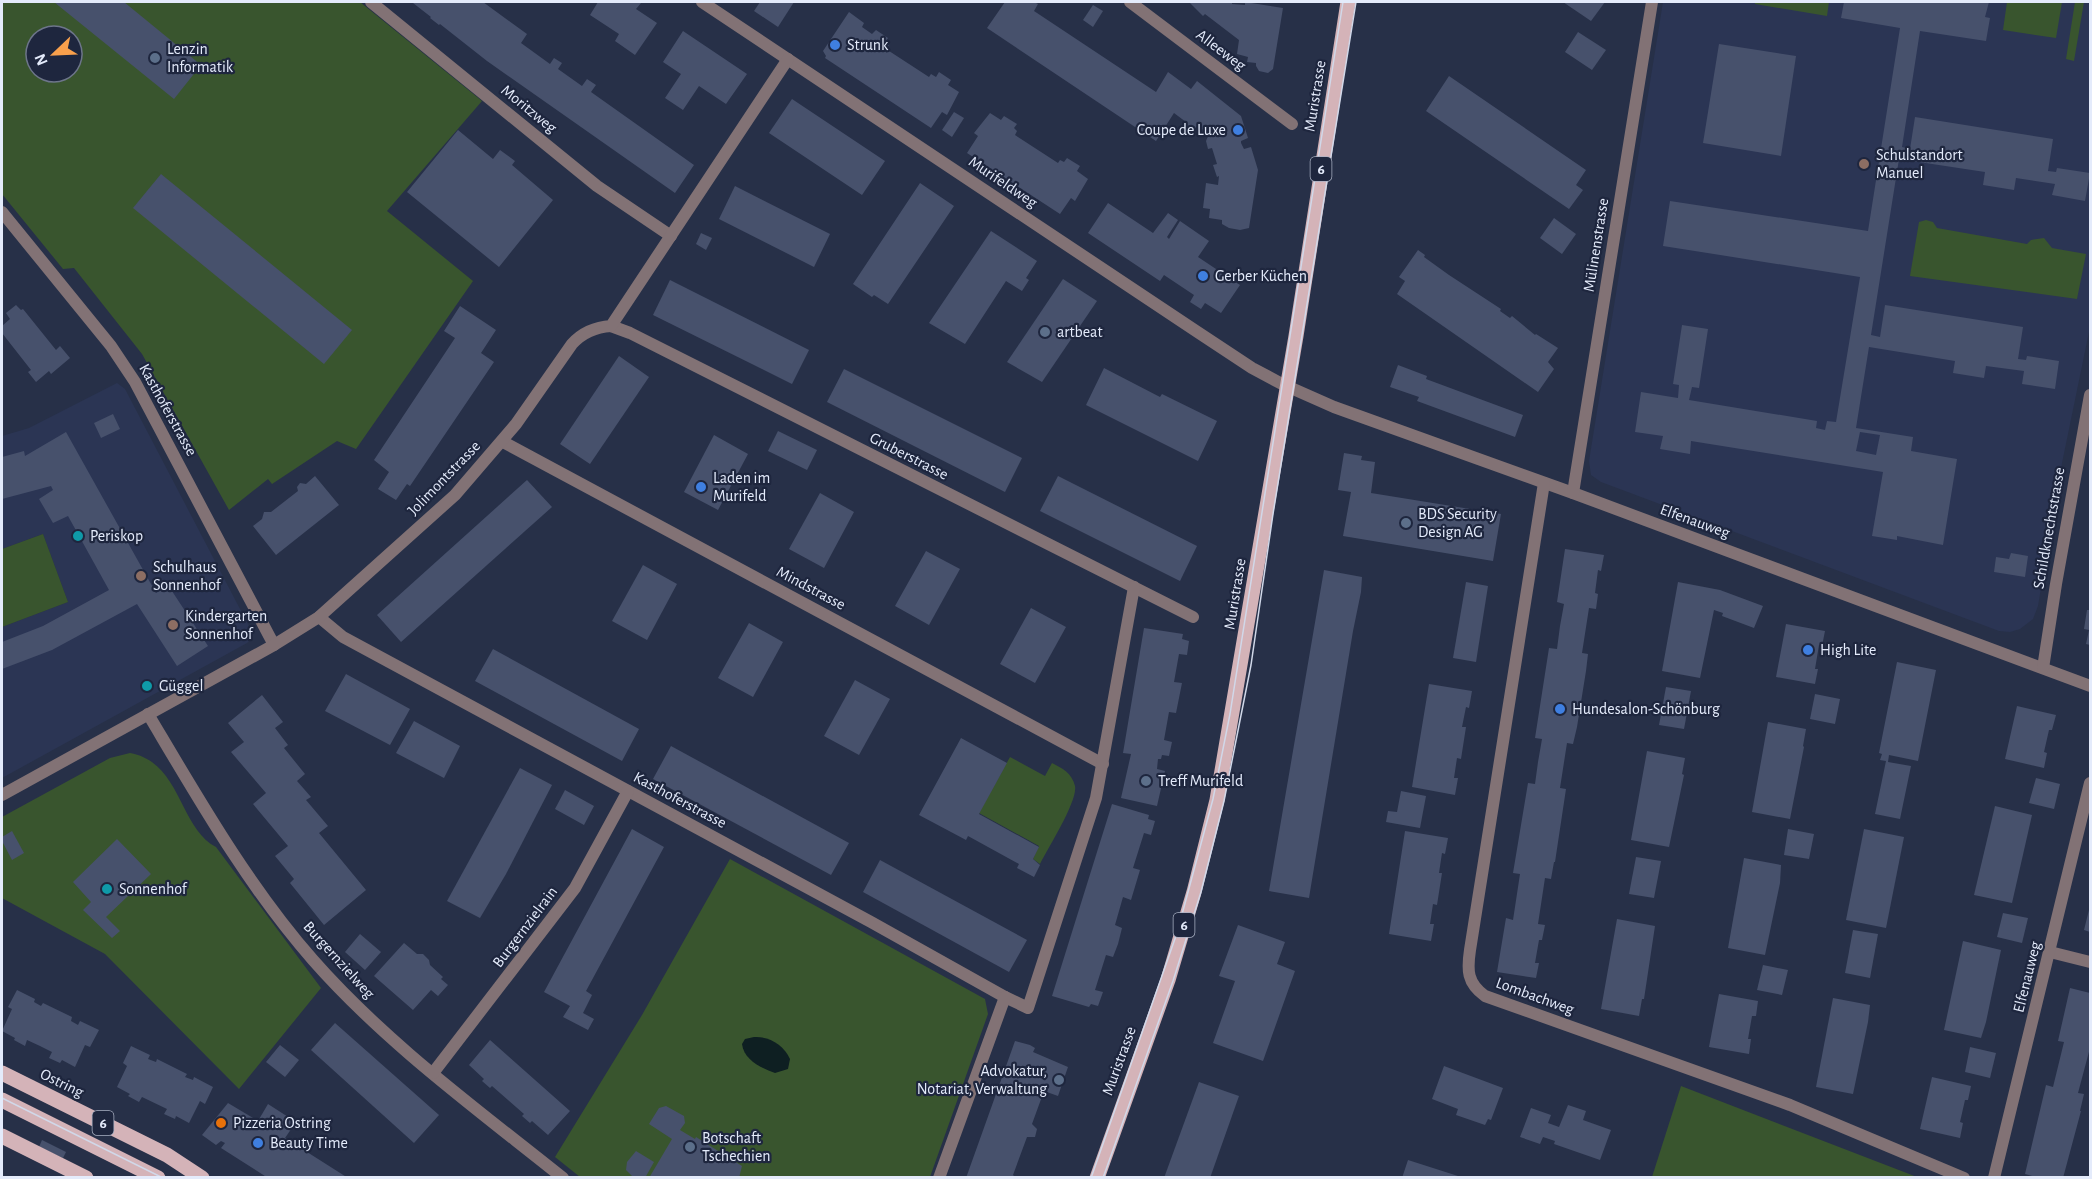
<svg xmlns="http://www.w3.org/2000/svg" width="2092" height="1179" font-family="'Alegreya Sans',sans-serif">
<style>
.built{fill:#2b3554}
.green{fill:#39552e;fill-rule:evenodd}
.water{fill:#0e1f22}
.building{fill:#47516c;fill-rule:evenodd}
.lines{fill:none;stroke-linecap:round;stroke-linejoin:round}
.minor{stroke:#827275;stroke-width:12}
.primary{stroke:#d4b3b8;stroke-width:15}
.tram{stroke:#d1d8e9;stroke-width:1.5}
.shop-dot{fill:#3f7fe0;stroke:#1e263e;stroke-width:2}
.service-dot{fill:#5c6f8a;stroke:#1e263e;stroke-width:2}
.education-dot{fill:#8d6e63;stroke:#1e263e;stroke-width:2}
.culture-dot{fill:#0f9aa8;stroke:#1e263e;stroke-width:2}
.food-dot{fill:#e8710a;stroke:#1e263e;stroke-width:2}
.labels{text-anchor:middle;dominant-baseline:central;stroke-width:4.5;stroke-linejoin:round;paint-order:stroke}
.shield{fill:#1e263e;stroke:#a9b0c2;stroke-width:1.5}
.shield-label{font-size:15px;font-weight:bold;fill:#e4ebfb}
.poi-label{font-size:16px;fill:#e4ebfb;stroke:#1e263e;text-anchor:start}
.street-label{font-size:16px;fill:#e4ebfb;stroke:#1e263e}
</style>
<rect width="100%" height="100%" fill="#273048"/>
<g class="built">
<polygon points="1663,2 2090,2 2090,327 2062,463 2038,606 2033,619 2020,629 2010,632 1999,631 1601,482 1591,475 1589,461"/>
<polygon points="117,383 125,389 251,630 252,638 247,643 2,778 2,627 68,602 43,534 2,549 2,436 29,428"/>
</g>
<g class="green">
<path d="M2 2H360L482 101 387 211 473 281 356 449 337 441 272 484 268 479 229 510 142 354 74 268 63 269 2 194ZM36 36H72V72H36Z"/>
<polygon points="1755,2 1829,2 1827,16 1755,4"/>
<polygon points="2007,2 2062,2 2056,38 2003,30"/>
<polygon points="2075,2 2084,2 2074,61 2066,59"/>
<polygon points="1926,220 1933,222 1937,228 2027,244 2031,240 2044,238 2052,248 2086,254 2077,299 1910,276 1919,222"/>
<polygon points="43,534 68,602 2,627 2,549"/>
<path d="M130 753C181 762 179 828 216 847L321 988 239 1089 105 954 2 898V817L110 758Z"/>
<path d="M1010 757 1045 776 1052 763C1062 768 1072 773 1075 786 1078 801 1048 848 1040 864L1033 859 1039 846 979 813Z"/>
<polygon points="730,859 985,999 988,1014 930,1177 580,1177 555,1157 642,1015"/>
<polygon points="1681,1086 1917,1177 1652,1177"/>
</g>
<path class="water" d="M754 1037C769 1036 784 1045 790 1059L788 1069 775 1073C761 1068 744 1060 742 1044L745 1039Z"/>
<g class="building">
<polygon points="54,2 124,2 201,65 174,99"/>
<polygon points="414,2 483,2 527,34 521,43 550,64 554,58 562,63 558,69 582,86 587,79 596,85 591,92 694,165 675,193 487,61 440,24 439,25 430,18 431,17 413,3"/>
<polygon points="598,2 639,2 641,3 636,9 657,23 635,55 615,41 619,34 590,15"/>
<polygon points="760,2 794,2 778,27 754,11"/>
<polygon points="1005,2 1034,2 1038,4 1034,11 1156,92 1168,72 1191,89 1197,81 1241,116 1248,138 1241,141 1241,143 1244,149 1251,147 1258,170 1249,228 1240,230 1229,228 1222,224 1222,220 1209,218 1210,209 1203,208 1206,183 1218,185 1219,176 1217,177 1213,165 1217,164 1212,148 1208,149 1206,141 1208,136 1202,132 1203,130 1197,126 1192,132 1184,126 1186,122 1174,113 1156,141 987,28"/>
<polygon points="1189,2 1232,2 1232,4 1245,5 1245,2 1283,8 1273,69 1268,73 1259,71 1256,66 1256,63 1247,62 1248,57 1237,54 1239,40 1205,14 1203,16"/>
<polygon points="1563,2 1605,2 1591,21"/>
<path d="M1844 2H1989L1985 17 1990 18 1986 41 1920 31 1902 147 1910 149 1915 117 2053 139 2048 171 2056 172 2057 168 2090 173 2085 201 2052 195 2055 184 2016 178 2014 190 1983 185 1985 172 1899 159 1871 335 1880 337 1885 305 2023 327 2018 359 2026 360 2027 356 2059 361 2055 389 2022 384 2024 371 1986 366 1984 378 1953 373 1955 361 1869 347 1856 428 1913 437 1911 451 1957 459 1943 545 1897 536V540L1872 536 1883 472 1691 441 1690 454 1660 449 1663 436 1635 432 1641 392 1678 398 1679 385 1673 384 1682 325 1708 329 1699 388 1692 387 1689 400 1817 421 1816 428 1825 430 1827 421 1836 422 1860 277 1663 246 1670 201 1868 231 1900 28 1841 18ZM1860 432 1880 435 1876 455 1856 451Z"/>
<polygon points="1093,5 1103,11 1093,27 1083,20"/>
<polygon points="849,12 864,23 862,27 872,34 876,30 888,38 885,43 889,45 886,49 929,77 931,74 936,77 939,72 951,80 948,85 959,92 947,115 942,112 931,128 825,58 826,56 823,51"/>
<polygon points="683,31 747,74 726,104 699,86 683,110 665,98 681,74 663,62"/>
<polygon points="1578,32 1606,50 1592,70 1565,52"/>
<polygon points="1719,44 1796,56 1781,156 1703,143"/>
<polygon points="1449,76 1586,170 1576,185 1583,190 1569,209 1426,111"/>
<polygon points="792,99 885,161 862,195 769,133"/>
<polygon points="954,112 964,118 952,137 942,130"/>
<polygon points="990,113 1001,120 1004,116 1017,124 1014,128 1017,131 1015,135 1058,163 1060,160 1064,162 1067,158 1080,166 1077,171 1088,179 1075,201 1071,198 1060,214 967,153 978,136 974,133"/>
<polygon points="458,130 493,159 500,150 515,161 512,165 553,200 499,267 407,192"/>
<polygon points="161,174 352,330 324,364 133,208"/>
<polygon points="920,183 954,206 888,304 874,295 872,297 853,284"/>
<polygon points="735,186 830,234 814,267 719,219"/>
<polygon points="1108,203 1153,233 1168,213 1178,220 1167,237 1169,239 1180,221 1209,241 1198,257 1240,285 1221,313 1205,303 1201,309 1190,302 1194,295 1164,275 1160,281 1088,233"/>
<polygon points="1554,218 1576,234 1562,254 1540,238"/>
<polygon points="991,231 1037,261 1026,278 1029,280 1022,291 1006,281 965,344 929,323"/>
<polygon points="701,233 712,238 706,250 696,244"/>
<polygon points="1418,250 1425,255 1424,257 1449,275 1501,309 1500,311 1510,318 1512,316 1535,335 1536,334 1558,348 1548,362 1554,369 1538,392 1397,294 1405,281 1399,277"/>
<polygon points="1063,279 1097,301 1042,382 1007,362"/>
<polygon points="670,280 809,350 792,384 653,315"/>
<polygon points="16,305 21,310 23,309 56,350 60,346 70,358 51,374 49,371 36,382 28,372 31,370 2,333 2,326 10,319 6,313"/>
<polygon points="460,306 496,330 481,353 494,362 410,486 407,484 396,500 378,489 389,472 374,460 455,338 444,331"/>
<polygon points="619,356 649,377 590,464 560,444"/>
<polygon points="1398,365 1427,376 1426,379 1523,415 1515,437 1417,401 1419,397 1390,387"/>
<polygon points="1104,368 1160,397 1162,394 1217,421 1198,461 1086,405"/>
<polygon points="844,369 1022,458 1005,492 827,402"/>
<polygon points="113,414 120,429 101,438 94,423"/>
<polygon points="778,431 817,450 807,470 768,451"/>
<polygon points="66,432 156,593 168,585 208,646 177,666 137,604 52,650 2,669 2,642 43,626 109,590 68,516 53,523 39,499 53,490 51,486 2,499 2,457 24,451 25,456"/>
<polygon points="714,435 748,454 718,510 684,492"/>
<polygon points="1344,453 1362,456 1361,460 1375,462 1371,493 1501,514 1493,561 1343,536 1351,492 1338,490"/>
<polygon points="315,476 339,505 276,555 253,526 262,519 264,512 271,512 298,491 297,487 300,483 306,484"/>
<polygon points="1058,476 1197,546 1180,581 1040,511"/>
<polygon points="527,480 552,507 401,642 377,615"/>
<polygon points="820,493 854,512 824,568 789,549"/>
<polygon points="1565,549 1604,555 1601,571 1598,570 1595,593 1598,594 1596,609 1589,608 1582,653 1588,654 1586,671 1577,727 1573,744 1567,743 1560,788 1566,789 1555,862 1554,862 1551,879 1545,878 1538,924 1545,925 1542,940 1539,940 1535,963 1539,963 1536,978 1497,972 1506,918 1513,920 1520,874 1513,873 1528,783 1535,784 1538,762 1542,739 1535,738 1549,648 1557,649 1560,626 1564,604 1557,602"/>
<polygon points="926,551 960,569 929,625 895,606"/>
<polygon points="2011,553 2028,556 2025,577 1994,572 1996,557 2009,559"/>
<polygon points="643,565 677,584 647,640 612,621"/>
<polygon points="1324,570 1362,577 1361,592 1353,631 1309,898 1269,891"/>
<polygon points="1466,582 1488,586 1476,662 1453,658"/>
<polygon points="1678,582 1720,590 1763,606 1754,628 1722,616 1723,613 1714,610 1700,678 1662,671"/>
<polygon points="1031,608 1066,627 1035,683 1000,664"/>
<polygon points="2087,610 2090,610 2090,645 2086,644 2089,630 2084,629"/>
<polygon points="749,623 783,642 753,697 718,678"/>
<polygon points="1786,624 1825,631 1822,646 1819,645 1815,669 1818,669 1815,684 1776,677"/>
<polygon points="1144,628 1183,634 1182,639 1189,641 1187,655 1179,654 1174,682 1182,683 1176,713 1169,712 1164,740 1172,742 1169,756 1162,755 1161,759 1158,759 1157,769 1165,771 1157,806 1121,798 1131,754 1123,753"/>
<polygon points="493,649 639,729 622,761 475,681"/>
<polygon points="1897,662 1936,670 1918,761 1889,755 1888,762 1911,766 1900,819 1875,814 1886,761 1880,760 1882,754 1879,753"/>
<polygon points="346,674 410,709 390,745 325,711"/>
<polygon points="855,680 890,699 859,755 824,736"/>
<polygon points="1429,684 1472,691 1469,708 1466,707 1462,727 1466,727 1461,759 1457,758 1454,778 1458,778 1455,795 1412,787"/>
<polygon points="1666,687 1691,691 1684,729 1659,725"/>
<polygon points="1815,694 1840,699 1835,724 1810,719"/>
<polygon points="262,695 283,722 275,728 288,745 284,748 305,774 297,781 311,797 306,800 328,826 319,833 366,890 324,925 290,883 294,879 275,856 288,846 253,804 266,793 231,752 244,742 228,723"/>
<polygon points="2017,706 2056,715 2052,730 2049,730 2044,752 2047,753 2044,768 2005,759"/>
<polygon points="414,721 460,746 444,778 396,753"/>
<polygon points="1768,722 1806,729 1803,746 1804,747 1790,819 1752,812"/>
<polygon points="961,738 1007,763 979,814 1039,847 1033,859 1040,865 1034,877 1017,868 1019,864 968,836 966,840 919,815"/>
<polygon points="671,746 849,843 831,875 653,779"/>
<polygon points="1647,751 1685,758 1682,774 1684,775 1669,847 1631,840"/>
<polygon points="520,768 552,785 506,874 480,918 447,901"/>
<polygon points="2036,778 2060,784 2054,809 2029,803"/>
<polygon points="565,790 594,806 584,825 555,809"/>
<polygon points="1401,791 1426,796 1420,828 1386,822 1388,811 1397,812"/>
<polygon points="1112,804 1149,815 1148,819 1155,821 1151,835 1144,833 1133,868 1140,870 1131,900 1123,897 1115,925 1122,928 1118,944 1113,957 1106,955 1095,990 1103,992 1098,1006 1091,1004 1089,1007 1052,996"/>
<polygon points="1995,806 2032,815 2012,903 1974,895"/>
<polygon points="632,829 664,847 586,991 592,995 583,1013 594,1019 588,1030 563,1017 570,1006 544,992"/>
<polygon points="1788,829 1814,834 1809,859 1784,855"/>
<polygon points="1864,829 1904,837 1886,928 1846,920"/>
<polygon points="12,831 24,853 12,860 2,841 2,837"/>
<polygon points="1405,831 1448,838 1445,854 1442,853 1439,873 1442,873 1437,905 1433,904 1430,924 1434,924 1431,941 1389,934"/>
<polygon points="117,839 151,874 106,917 120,931 112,938 83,910 91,902 73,882"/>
<polygon points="1636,857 1661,861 1654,898 1629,894"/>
<polygon points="1744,858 1781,865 1780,883 1765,955 1728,948"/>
<polygon points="880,860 1027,940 1009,972 863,892"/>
<polygon points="2090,906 2090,932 2084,930"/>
<polygon points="2003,913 2028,918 2022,943 1997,937"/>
<polygon points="1617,919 1655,926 1644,999 1642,999 1639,1016 1601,1009"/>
<polygon points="1238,925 1285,942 1277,964 1295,971 1263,1061 1213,1043 1235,981 1219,976"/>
<polygon points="1853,930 1878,934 1870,978 1845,973"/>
<polygon points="360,934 381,952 365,970 345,952"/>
<polygon points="1963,941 2001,950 1986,1022 1981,1038 1944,1030"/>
<polygon points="404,943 417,954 423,954 429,960 430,965 443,977 441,979 448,985 438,996 431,990 413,1010 374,976"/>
<polygon points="1763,965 1788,970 1782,995 1757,990"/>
<polygon points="2070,988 2090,993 2090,1048 2078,1093 2084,1094 2080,1111 2081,1111 2063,1178 2040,1178 2025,1174 2046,1085 2053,1087 2064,1042 2058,1041"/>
<polygon points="17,990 35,999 34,1002 41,1006 43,1003 72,1017 71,1021 78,1025 80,1021 99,1030 90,1047 85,1045 75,1067 62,1060 60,1063 49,1058 52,1052 40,1046 27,1040 25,1046 14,1040 15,1038 2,1031 12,1009 8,1007"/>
<polygon points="1719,994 1758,1001 1756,1016 1752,1016 1748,1039 1751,1039 1749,1054 1709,1047"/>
<polygon points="1833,998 1870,1005 1868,1022 1853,1094 1816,1087"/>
<polygon points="335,1023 439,1115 414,1143 311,1050"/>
<polygon points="490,1040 570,1111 548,1135 532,1121 530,1123 522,1116 524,1114 492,1086 490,1088 482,1081 484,1079 469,1065"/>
<polygon points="1015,1041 1030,1045 1035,1048 1033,1052 1068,1067 1058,1096 1044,1091 1032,1124 1037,1129 1035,1137 1027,1137 1013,1175 1016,1178 966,1178"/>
<polygon points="280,1045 299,1060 285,1077 266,1062"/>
<polygon points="131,1046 150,1055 148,1059 156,1062 157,1059 187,1074 185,1077 193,1080 194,1077 213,1087 205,1104 200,1101 189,1123 176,1116 175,1119 164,1114 167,1109 142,1097 139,1102 128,1096 130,1094 117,1087 127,1066 123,1063"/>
<polygon points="1970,1047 1996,1053 1990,1078 1965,1072"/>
<polygon points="1444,1066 1503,1088 1491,1120 1488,1119 1485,1125 1456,1115 1458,1109 1432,1099"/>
<polygon points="1932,1077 1971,1086 1968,1100 1965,1100 1960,1122 1963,1123 1960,1138 1920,1129"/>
<polygon points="1199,1082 1239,1096 1210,1178 1164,1178"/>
<polygon points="228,1103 258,1121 268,1104 296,1122 285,1138 348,1178 268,1178 221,1148 225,1143 221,1141 216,1145 202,1135"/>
<polygon points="1568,1105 1586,1111 1583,1120 1611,1130 1600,1160 1554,1144 1555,1141 1543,1137 1540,1144 1520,1137 1531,1108 1551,1115 1548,1123 1559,1127"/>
<polygon points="666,1106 684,1116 685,1123 680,1130 695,1139 696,1137 742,1166 739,1178 649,1178 672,1139 649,1124 659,1108"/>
<polygon points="42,1140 66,1152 63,1158 39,1147"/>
<polygon points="636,1151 654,1162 645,1178 634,1178 626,1170 627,1162"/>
<polygon points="1408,1160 1458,1176 1458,1178 1402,1178"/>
</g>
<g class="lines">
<g class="minor">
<polyline points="371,2 597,186 671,236"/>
<polyline points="702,2 1196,331 1252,368 1282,384 1334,407 1573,493 2090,686"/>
<polyline points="1130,2 1292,124"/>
<polyline points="2,212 111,346 135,382 274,645"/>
<polyline points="611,326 630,333 1193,617"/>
<polyline points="503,442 1103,764"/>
<path d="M1544 483 1470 950C1467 970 1467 983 1485 996L1790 1105 1964 1178"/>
<polyline points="1573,493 1652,2"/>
<polyline points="319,617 343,637 871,922 1005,997 1028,1008 1096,798 1134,587"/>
<polyline points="2043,668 2056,584 2090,395"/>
<path d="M148 714C198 798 248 886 313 960 386 1043 477 1109 563 1178"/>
<path d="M2 795 274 645 319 617 455 495 516 424 572 344C582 333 596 327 611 326L788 59"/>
<polyline points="2050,952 2090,962"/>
<polyline points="433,1073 575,888 628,791"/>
<polyline points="939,1178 1005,997"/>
<polyline points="1994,1178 2090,783"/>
</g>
<g class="primary">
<polyline points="2,1073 167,1155 202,1178"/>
<polyline points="2,1100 158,1178"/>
<polyline points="2,1136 86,1178"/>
<polyline points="1097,1178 1168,980 1194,892 1217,800 1296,336 1348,2"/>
</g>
<g class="tram">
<polyline points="2,1098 163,1178"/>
<polyline points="1091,1178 1177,933 1213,799 1230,714 1343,2"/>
<polyline points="1103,1178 1173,981 1201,892 1224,801 1251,665 1273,514 1356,2"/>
</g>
</g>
<g class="shop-dot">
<circle cx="835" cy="45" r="6"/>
<circle cx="1238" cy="130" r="6"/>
<circle cx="1203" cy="276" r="6"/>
<circle cx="701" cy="487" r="6"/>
<circle cx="1808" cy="650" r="6"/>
<circle cx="1560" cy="709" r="6"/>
<circle cx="258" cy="1143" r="6"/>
</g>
<g class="service-dot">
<circle cx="155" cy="58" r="6"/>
<circle cx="1045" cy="332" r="6"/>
<circle cx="1406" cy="523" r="6"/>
<circle cx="1146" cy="781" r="6"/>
<circle cx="1059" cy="1080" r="6"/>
<circle cx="690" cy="1147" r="6"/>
</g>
<g class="education-dot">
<circle cx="1864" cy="164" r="6"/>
<circle cx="141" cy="576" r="6"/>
<circle cx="173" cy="625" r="6"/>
</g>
<g class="culture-dot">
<circle cx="78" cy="536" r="6"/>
<circle cx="147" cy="686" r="6"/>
<circle cx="107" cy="889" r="6"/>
</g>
<circle class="food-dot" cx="221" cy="1123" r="6"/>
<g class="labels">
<g class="shield">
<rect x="1310.5" y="157" width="21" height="24" rx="4.5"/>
<rect x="1173.5" y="913" width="21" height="24" rx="4.5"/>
<rect x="92.5" y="1111" width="21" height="24" rx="4.5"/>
</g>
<g class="shield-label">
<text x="1321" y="169">6</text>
<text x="1184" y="925">6</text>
<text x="103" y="1123">6</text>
</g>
<g class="poi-label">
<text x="847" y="45">Strunk</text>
<text x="167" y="49">Lenzin<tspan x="167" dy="18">Informatik</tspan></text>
<text x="1226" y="130" text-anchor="end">Coupe de Luxe</text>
<text x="1876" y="155">Schulstandort<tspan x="1876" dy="18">Manuel</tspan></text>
<text x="1215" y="276">Gerber Küchen</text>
<text x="1057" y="332">artbeat</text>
<text x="713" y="478">Laden im<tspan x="713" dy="18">Murifeld</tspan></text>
<text x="1418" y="514">BDS Security<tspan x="1418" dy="18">Design AG</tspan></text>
<text x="90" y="536">Periskop</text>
<text x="153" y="567">Schulhaus<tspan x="153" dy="18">Sonnenhof</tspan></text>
<text x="185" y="616">Kindergarten<tspan x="185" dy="18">Sonnenhof</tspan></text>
<text x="1820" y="650">High Lite</text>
<text x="159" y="686">Güggel</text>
<text x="1572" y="709">Hundesalon-Schönburg</text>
<text x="1158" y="781">Treff Murifeld</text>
<text x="119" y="889">Sonnenhof</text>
<text x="1047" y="1071" text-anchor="end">Advokatur,<tspan x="1047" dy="18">Notariat, Verwaltung</tspan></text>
<text x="233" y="1123">Pizzeria Ostring</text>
<text x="702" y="1138">Botschaft<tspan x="702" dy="18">Tschechien</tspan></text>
<text x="270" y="1143">Beauty Time</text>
</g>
<g class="street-label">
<text transform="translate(1221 50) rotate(37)">Alleeweg</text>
<text transform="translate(1315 96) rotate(-81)">Muristrasse</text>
<text transform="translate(529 109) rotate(39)">Moritzweg</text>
<text transform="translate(1003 182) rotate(34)">Murifeldweg</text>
<text transform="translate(1596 245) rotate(-81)">Mülinenstrasse</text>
<text transform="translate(168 410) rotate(61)">Kasthoferstrasse</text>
<text transform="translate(909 456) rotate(27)">Gruberstrasse</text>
<text transform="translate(444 478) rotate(-46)">Jolimontstrasse</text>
<text transform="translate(1695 521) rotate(20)">Elfenauweg</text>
<text transform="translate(2049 528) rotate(-80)">Schildknechtstrasse</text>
<text transform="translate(811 588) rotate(28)">Mindstrasse</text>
<text transform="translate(1235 594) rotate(-81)">Muristrasse</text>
<text transform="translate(680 800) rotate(28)">Kasthoferstrasse</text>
<text transform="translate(525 927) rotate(-53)">Burgernzielrain</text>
<text transform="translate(339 960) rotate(48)">Burgernzielweg</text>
<text transform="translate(2027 977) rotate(-76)">Elfenauweg</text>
<text transform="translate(1535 996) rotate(20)">Lombachweg</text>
<text transform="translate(1119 1061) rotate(-70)">Muristrasse</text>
<text transform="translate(62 1083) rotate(26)">Ostring</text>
</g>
</g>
<rect width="2092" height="1179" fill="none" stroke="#e4ebfb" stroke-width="6"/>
<g transform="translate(54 54) rotate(247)"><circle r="28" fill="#1e263e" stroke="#6d758a" stroke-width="1.5"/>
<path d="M0-4.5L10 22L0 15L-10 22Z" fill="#f9a04c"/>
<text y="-9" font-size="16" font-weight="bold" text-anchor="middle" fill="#e4ebfb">N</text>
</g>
</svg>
